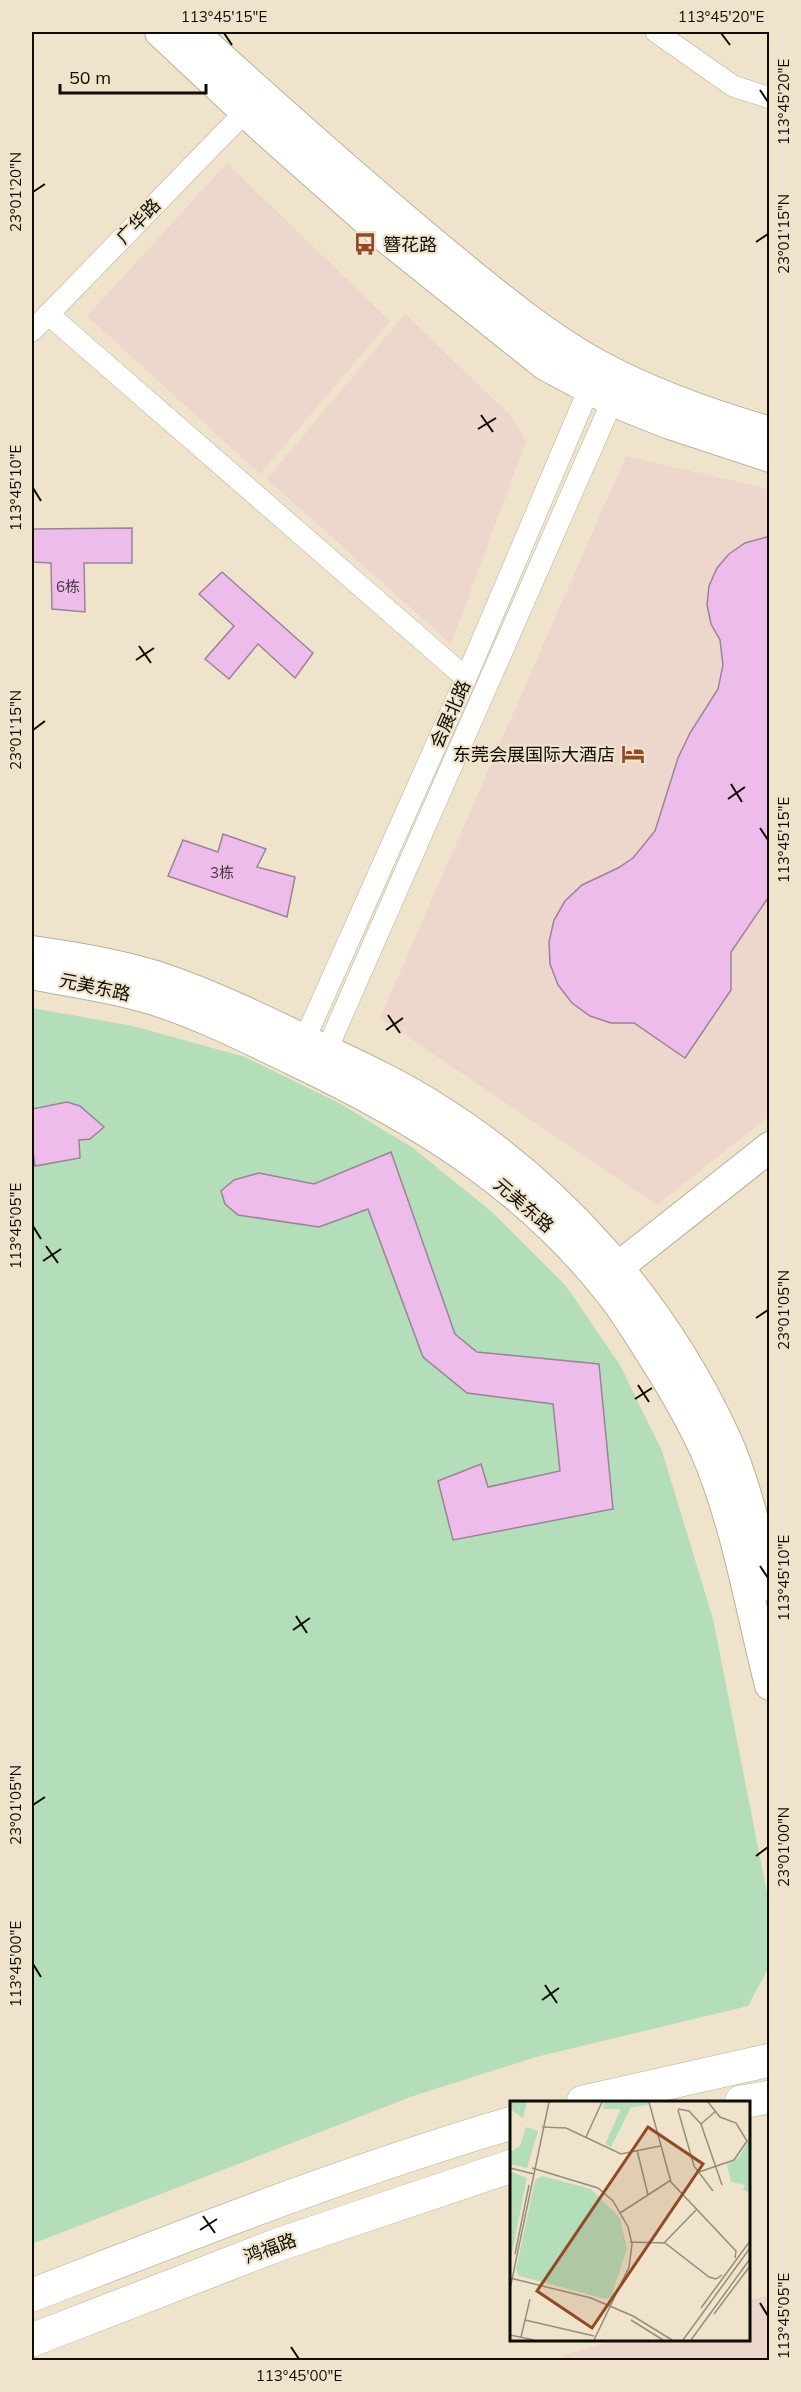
<svg xmlns="http://www.w3.org/2000/svg" width="801" height="2392" font-family="Mulish,'Noto Sans SC',sans-serif">
<style>
.commercial{fill:#edd6cb}
.green{fill:#b4ddb9}
.building{fill:#eebceb;stroke:#988497;stroke-width:1.5}
.lines{fill:none;stroke-linecap:round;stroke-linejoin:round}
.street-casing{stroke:#bab098;stroke-width:22}
.secondary-casing{stroke:#bab098;stroke-width:32}
.primary-casing{stroke:#bab098;stroke-width:34}
.street{stroke:#fff;stroke-width:21}
.secondary{stroke:#fff;stroke-width:30}
.primary{stroke:#fff;stroke-width:33}
.ticks{fill:none;stroke:#0f0c05;stroke-width:2}
.labels{text-anchor:middle;dominant-baseline:central;stroke-width:4.5;stroke-linejoin:round;paint-order:stroke}
.number-label{font-size:15px;fill:#47383e}
.street-label{font-size:18px;fill:#0f0c05;stroke:#efe4cb}
.poi-label{font-size:18px;fill:#0f0c05;stroke:#efe4cb;text-anchor:start}
.inset-road{fill:none;stroke:#958e7c;stroke-width:1.5}
.view{fill:#914a25;fill-opacity:0.15;stroke:#914a25;stroke-width:3}
.inset-edge{fill:none;stroke:#0f0c05;stroke-width:3}
.neatline{fill:none;stroke:#0f0c05;stroke-width:2}
.ticks-label{font-size:15px;text-anchor:middle;fill:#0f0c05}
</style>
<rect width="100%" height="100%" fill="#efe4cb"/>
<g class="commercial">
<polygon points="227,163 390,321 260,474 87,316"/>
<polygon points="405,314 510,415 526,441 451,644 267,479"/>
<polygon points="626,456 769,489 769,1116 657,1205 380,1018"/>
<polygon points="769,2295 769,2360 565,2360 561,2356 617,2340 748,2340 749,2301"/>
</g>
<polygon class="green" points="32,1008 133,1026 245,1057 339,1103 413,1148 492,1212 566,1286 620,1365 662,1451 713,1619 770,1908 769,1967 748,2006 536,2057 413,2096 32,2244"/>
<g class="building">
<polygon points="132,528 132,563 84,563 85,612 52,609 51,563 32,562 32,529"/>
<polygon points="770,536 770,895 731,952 731,990 685,1058 634,1023 611,1023 590,1016 572,1003 558,985 550,964 549,942 554,920 565,901 582,885 618,868 633,858 655,831 678,758 690,733 718,689 723,665 720,640 711,624 707,605 709,586 717,568 729,554 745,543"/>
<polygon points="222,572 313,653 295,678 258,644 229,679 205,659 234,626 199,594"/>
<polygon points="223,834 266,849 257,867 295,877 287,917 168,876 183,840 218,852"/>
<polygon points="67,1102 80,1106 104,1127 90,1139 79,1140 80,1158 35,1166 32,1143 32,1109"/>
<polygon points="391,1152 455,1334 477,1352 599,1364 613,1509 453,1540 438,1481 481,1464 488,1487 560,1471 553,1404 467,1393 423,1357 368,1209 319,1227 238,1215 225,1204 221,1191 234,1180 259,1173 314,1184"/>
</g>
<g class="lines">
<g class="street-casing">
<g id="street">
<polyline points="656,32 733,86 770,98"/>
<polyline points="48,314 466,678"/>
<polyline points="32,331 245,112"/>
<polyline points="299,1052 466,678 594,377"/>
<polyline points="321,1063 618,388"/>
</g>
</g>
<g class="secondary-casing">
<g id="secondary">
<polyline points="160,32 266,131 389,240 545,365 612,401 667,423 770,457"/>
<path d="M193 32C273 105 355 178 439 248 490 290 542 334 600 366 654 395 711 415 770 432"/>
<path d="M32 951C74 957 118 964 159 977 215 996 268 1022 321 1048 357 1065 394 1082 428 1103 557 1182 661 1299 725 1437 746 1483 757 1537 770 1586"/>
<path d="M32 974C71 982 112 987 151 999 200 1014 247 1038 293 1060 417 1119 525 1184 611 1294 623 1309 634 1327 645 1344 667 1378 688 1413 705 1450 737 1524 750 1607 770 1685"/>
<polyline points="603,1279 770,1147"/>
</g>
</g>
<g class="primary-casing">
<g id="primary">
<polyline points="583,2102 770,2060"/>
<polyline points="741,2102 770,2097"/>
<path d="M32 2295C190 2234 348 2171 512 2123"/>
<polyline points="32,2340 280,2244 512,2166"/>
</g>
</g>
<use href="#street" class="street"/>
<use href="#secondary" class="secondary"/>
<use href="#primary" class="primary"/>
</g>
<path class="ticks" d="M224 33 232 45M721 33 730 45M760 90 768 102M33 192 45 184M756 242 768 234M481 415 493 432M478 429 496 418M33 488 41 501M139 646 151 663M136 660 154 648M33 730 45 721M731 784 742 802M728 799 745 787M760 828 768 840M388 1015 400 1033M386 1030 403 1018M33 1226 41 1239M46 1246 58 1263M43 1261 61 1249M756 1318 768 1310M638 1385 649 1402M635 1399 652 1388M760 1566 768 1578M296 1616 307 1633M293 1630 310 1618M33 1805 45 1797M756 1856 768 1847M33 1964 41 1977M545 1985 557 2003M542 2000 559 1988M203 2216 215 2233M200 2230 217 2219M760 2303 768 2316M291 2347 299 2359"/>
<defs>
<g id="bus-bare" transform="scale(1.8)"><path d="M-5-6H5V4H4V6H2V4H-2V6H-4V4H-5ZM-3.5-4V0h7V-4ZM-3.5 1.2v1.5H-2V1.2ZM2 1.2v1.5H3.5V1.2Z" fill="#914a25" stroke="#efe4cb" stroke-width="2.5" paint-order="stroke"/></g>
<g id="hotel-bare" transform="scale(1.8)"><path d="M-6-4.5h1.5V1H6V5H4.5V3h-9V5H-6ZM-4 0a1.8 1.8 0 1 1 3.6 0ZM.5 0V-2.5h3Q6-2.5 6 0Z" fill="#914a25" stroke="#efe4cb" stroke-width="2.5" paint-order="stroke"/></g>
</defs>
<g fill-rule="evenodd">
<use href="#bus-bare" x="365" y="244"/>
<use href="#hotel-bare" x="633" y="754"/>
</g>
<g class="labels">
<g class="number-label">
<text x="68" y="586">6栋</text>
<text x="222" y="872">3栋</text>
</g>
<g class="street-label">
<text transform="translate(138 221) rotate(-46)">广华路</text>
<text transform="translate(450 714) rotate(-66)">会展北路</text>
<text transform="translate(95 987) rotate(12)">元美东路</text>
<text transform="translate(524 1205) rotate(41)">元美东路</text>
<text transform="translate(270 2248) rotate(-20)">鸿福路</text>
</g>
<g class="poi-label">
<text x="383" y="244">簪花路</text>
<text x="615" y="754" text-anchor="end">东莞会展国际大酒店</text>
</g>
</g>
<g transform="translate(510 2101)">
<rect width="240" height="240" fill="#efe4cb"/>
<path d="M0 1H17L13 17 0 8ZM94 1H138L139 4 121 6 101 46 95 43 111 8H93ZM16 26 28 30 17 67 0 63V51L10 45ZM240 35V91H237L233 88 235 84 221 81 217 64 230 55ZM0 70 17 77 0 162ZM32 75 81 88 110 117 117 148 101 196 96 198 9 175 6 169 25 79Z" fill="#b4ddb9"/>
<path class="inset-road" d="M139 1 161 81 226 150 225 157M168 8 179 10 191 23 212 84M168 9 184 65 203 90M191 23 206 10M32 26 56 27 111 53 150 45M76 36 92 1M127 49 138 94M0 67 24 73M22 67 88 87 103 100 118 126 122 143 119 166 84 239M189 71 224 59 237 40 226 22 210 16 198 1M110 112 161 79M120 141 155 142 199 176 206 178 212 174M154 142 186 109M5 153 19 84M0 177 81 197 123 215 162 239M0 188 39 1M191 207 240 140M204 213 240 165M15 219 84 235M121 219 153 239M0 234 24 239M11 236 20 198M173 239 240 147M181 239 240 158"/>
<path class="view" d="M138 26 193 63 82 227 27 190Z"/>
<rect width="240" height="240" class="inset-edge"/>
</g>
<rect width="801" height="2392" fill="none" stroke="#efe4cb" stroke-width="66"/>
<path d="M60 84v9h146v-9" fill="none" stroke="#0f0c05" stroke-width="3"/>
<text x="69" y="84" font-size="18" fill="#0f0c05" stroke="#efe4cb" stroke-width="4.5" paint-order="stroke">50 m</text>
<rect x="33" y="33" width="735" height="2326" class="neatline"/>
<g class="ticks-label">
<text x="224" y="22">113°45'15"E</text>
<text x="721" y="22">113°45'20"E</text>
<text transform="translate(784 102) rotate(-90)" y="5">113°45'20"E</text>
<text transform="translate(16 192) rotate(-90)" y="5">23°01'20"N</text>
<text transform="translate(784 234) rotate(-90)" y="5">23°01'15"N</text>
<text transform="translate(16 488) rotate(-90)" y="5">113°45'10"E</text>
<text transform="translate(16 730) rotate(-90)" y="5">23°01'15"N</text>
<text transform="translate(784 840) rotate(-90)" y="5">113°45'15"E</text>
<text transform="translate(16 1226) rotate(-90)" y="5">113°45'05"E</text>
<text transform="translate(784 1310) rotate(-90)" y="5">23°01'05"N</text>
<text transform="translate(784 1578) rotate(-90)" y="5">113°45'10"E</text>
<text transform="translate(16 1805) rotate(-90)" y="5">23°01'05"N</text>
<text transform="translate(784 1847) rotate(-90)" y="5">23°01'00"N</text>
<text transform="translate(16 1964) rotate(-90)" y="5">113°45'00"E</text>
<text transform="translate(784 2316) rotate(-90)" y="5">113°45'05"E</text>
<text x="299" y="2381">113°45'00"E</text>
</g>
</svg>
